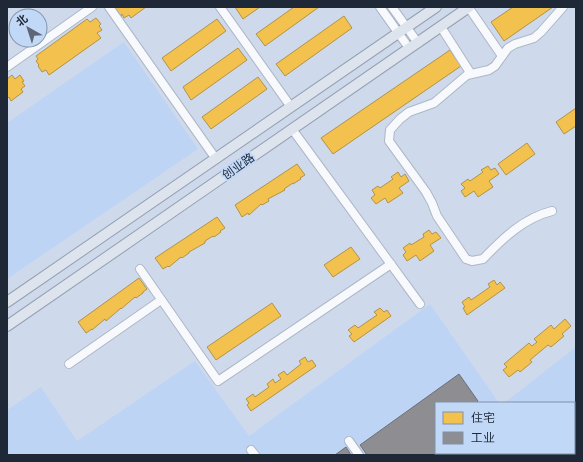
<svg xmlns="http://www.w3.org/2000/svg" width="583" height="462" font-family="'Golos Text','Noto Sans SC',sans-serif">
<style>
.built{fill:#bed4f5}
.homes{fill:#f2c14e;stroke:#b29347}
.industry{fill:#8d8d92;stroke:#6c6f77}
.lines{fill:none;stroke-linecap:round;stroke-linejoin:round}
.minor-casing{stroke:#adb7c6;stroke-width:10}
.major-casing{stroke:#93a0b3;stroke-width:12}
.minor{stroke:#f8f9fc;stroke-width:8}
.major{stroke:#dee4ed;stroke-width:10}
.labels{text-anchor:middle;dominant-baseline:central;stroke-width:4;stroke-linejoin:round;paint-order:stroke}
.street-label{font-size:12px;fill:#1e2837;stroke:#c2d8f7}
</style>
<rect width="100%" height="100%" fill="#cedaeb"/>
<g class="built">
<polygon points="124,42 198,149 7,279 7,123"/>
<polygon points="430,304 499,403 436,403 436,453 574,453 574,403 504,403 576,347 576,455 7,455 7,410 41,387 77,441 195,361 249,436"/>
</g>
<g class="homes">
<polygon points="116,7 146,7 131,18 129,15 124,18 122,14 121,16 115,8"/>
<polygon points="235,7 260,7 243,19"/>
<polygon points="294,7 319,7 265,46 256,34"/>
<polygon points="513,7 553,7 504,41 491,22"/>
<polygon points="344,16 352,28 285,76 276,64"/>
<polygon points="96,18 101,24 99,26 102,30 97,33 101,38 49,75 46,70 42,72 38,66 39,65 36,61 38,59 36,56 87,19 90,22"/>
<polygon points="217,19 226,31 171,71 162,58"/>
<polygon points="238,48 247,60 191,100 183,87"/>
<polygon points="450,50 461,66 333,154 321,138"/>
<polygon points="12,75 15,79 20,75 24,81 22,82 25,86 21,89 23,92 11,101 9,97 7,99 7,79"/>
<polygon points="258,77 267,89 211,129 202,117"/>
<polygon points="576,108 576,126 564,134 556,122"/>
<polygon points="527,143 535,154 506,175 498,164"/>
<polygon points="297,164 305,175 300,178 301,179 293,184 293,183 284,189 285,190 268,199 269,201 262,205 261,204 249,215 248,213 242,217 235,205"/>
<polygon points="488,166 491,170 495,168 499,174 489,181 493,187 478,197 474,191 465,197 461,191 465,188 461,184 468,179 470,181 483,172 481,170"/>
<polygon points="398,172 401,177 405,174 409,181 399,188 403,193 388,203 385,198 376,204 371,198 375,195 372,190 378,186 380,188 393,179 391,177"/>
<polygon points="217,217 225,228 220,231 221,232 214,237 213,236 205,241 205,243 189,252 189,253 182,258 181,257 169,267 168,266 163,269 155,258"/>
<polygon points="429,230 432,234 436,232 441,238 430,245 434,251 420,261 416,255 407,261 403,255 406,252 403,248 410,243 411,245 424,237 423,234"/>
<polygon points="351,247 360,259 333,277 324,265"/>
<polygon points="139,278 147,289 143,292 143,293 136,298 135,297 121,309 121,308 106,321 105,319 92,330 92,329 86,333 78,322"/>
<polygon points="494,280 497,285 500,282 505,288 467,315 463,308 465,307 462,302 469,297 471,300 490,287 488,284"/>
<polygon points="272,303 281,316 216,360 207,347"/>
<polygon points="380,308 384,312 387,310 391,316 354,342 349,336 352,334 348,330 355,325 358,328 377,315 374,312"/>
<polygon points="565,319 571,326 562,334 564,336 551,347 548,345 530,360 532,362 520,372 518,370 509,377 503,370 507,367 504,364 529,343 532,346 537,342 534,339 551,325 554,329"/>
<polygon points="305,357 308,362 312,360 316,366 251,411 247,405 249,403 246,399 253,394 255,397 269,387 267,384 273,379 275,383 281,379 278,375 284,371 287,375 301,364 299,361"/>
</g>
<g class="industry">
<polygon points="459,374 478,401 476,403 436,403 436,453 460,453 457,455 367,455 360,445"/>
<polygon points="346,447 351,455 335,455"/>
<polygon points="460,453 480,453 482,455 457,455"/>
</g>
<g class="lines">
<g class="minor-casing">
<g id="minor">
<polyline points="109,7 216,159"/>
<polyline points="220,7 291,107"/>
<polyline points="380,7 409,48"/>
<polyline points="392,7 418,43"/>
<polyline points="469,8 502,56"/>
<polyline points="441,27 471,74"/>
<polyline points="7,67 92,7"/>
<polyline points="292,129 420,304"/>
<path d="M552 211C524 218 503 238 483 259L472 261 466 259 437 216 432 203 426 192 389 141 390 130 400 119 409 112 434 103 467 75 489 70 495 66 508 48 515 44 534 38 541 32 563 7"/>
<polyline points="140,269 218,381 391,264"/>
<polyline points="69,364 161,300"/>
<polyline points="349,441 359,455"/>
<polyline points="251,450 255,455"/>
</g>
</g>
<g class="major-casing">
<g id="major">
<polyline points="7,302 436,7"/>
<polyline points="7,326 469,7"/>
</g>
</g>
<use href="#minor" class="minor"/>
<use href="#major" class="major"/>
</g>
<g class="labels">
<g class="street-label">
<text transform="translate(238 166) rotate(-35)">创业路</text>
</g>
</g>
<rect width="583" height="462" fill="none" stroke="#1e2837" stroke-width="16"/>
<rect x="435" y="402" width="140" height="52" fill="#c2d8f7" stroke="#8092aa"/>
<rect x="443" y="412" width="20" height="12" fill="#f2c14e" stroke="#8092aa"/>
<text x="471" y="422" font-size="12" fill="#1e2837">住宅</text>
<rect x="443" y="432" width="20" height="12" fill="#8d8d92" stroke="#8092aa"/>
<text x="471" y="442" font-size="12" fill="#1e2837">工业</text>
<g transform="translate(28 28) rotate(321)"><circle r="19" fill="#c2d8f7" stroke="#8092aa"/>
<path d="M0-3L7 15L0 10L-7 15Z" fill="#5c6676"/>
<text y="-6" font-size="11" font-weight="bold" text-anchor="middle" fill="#1e2837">北</text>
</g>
</svg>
